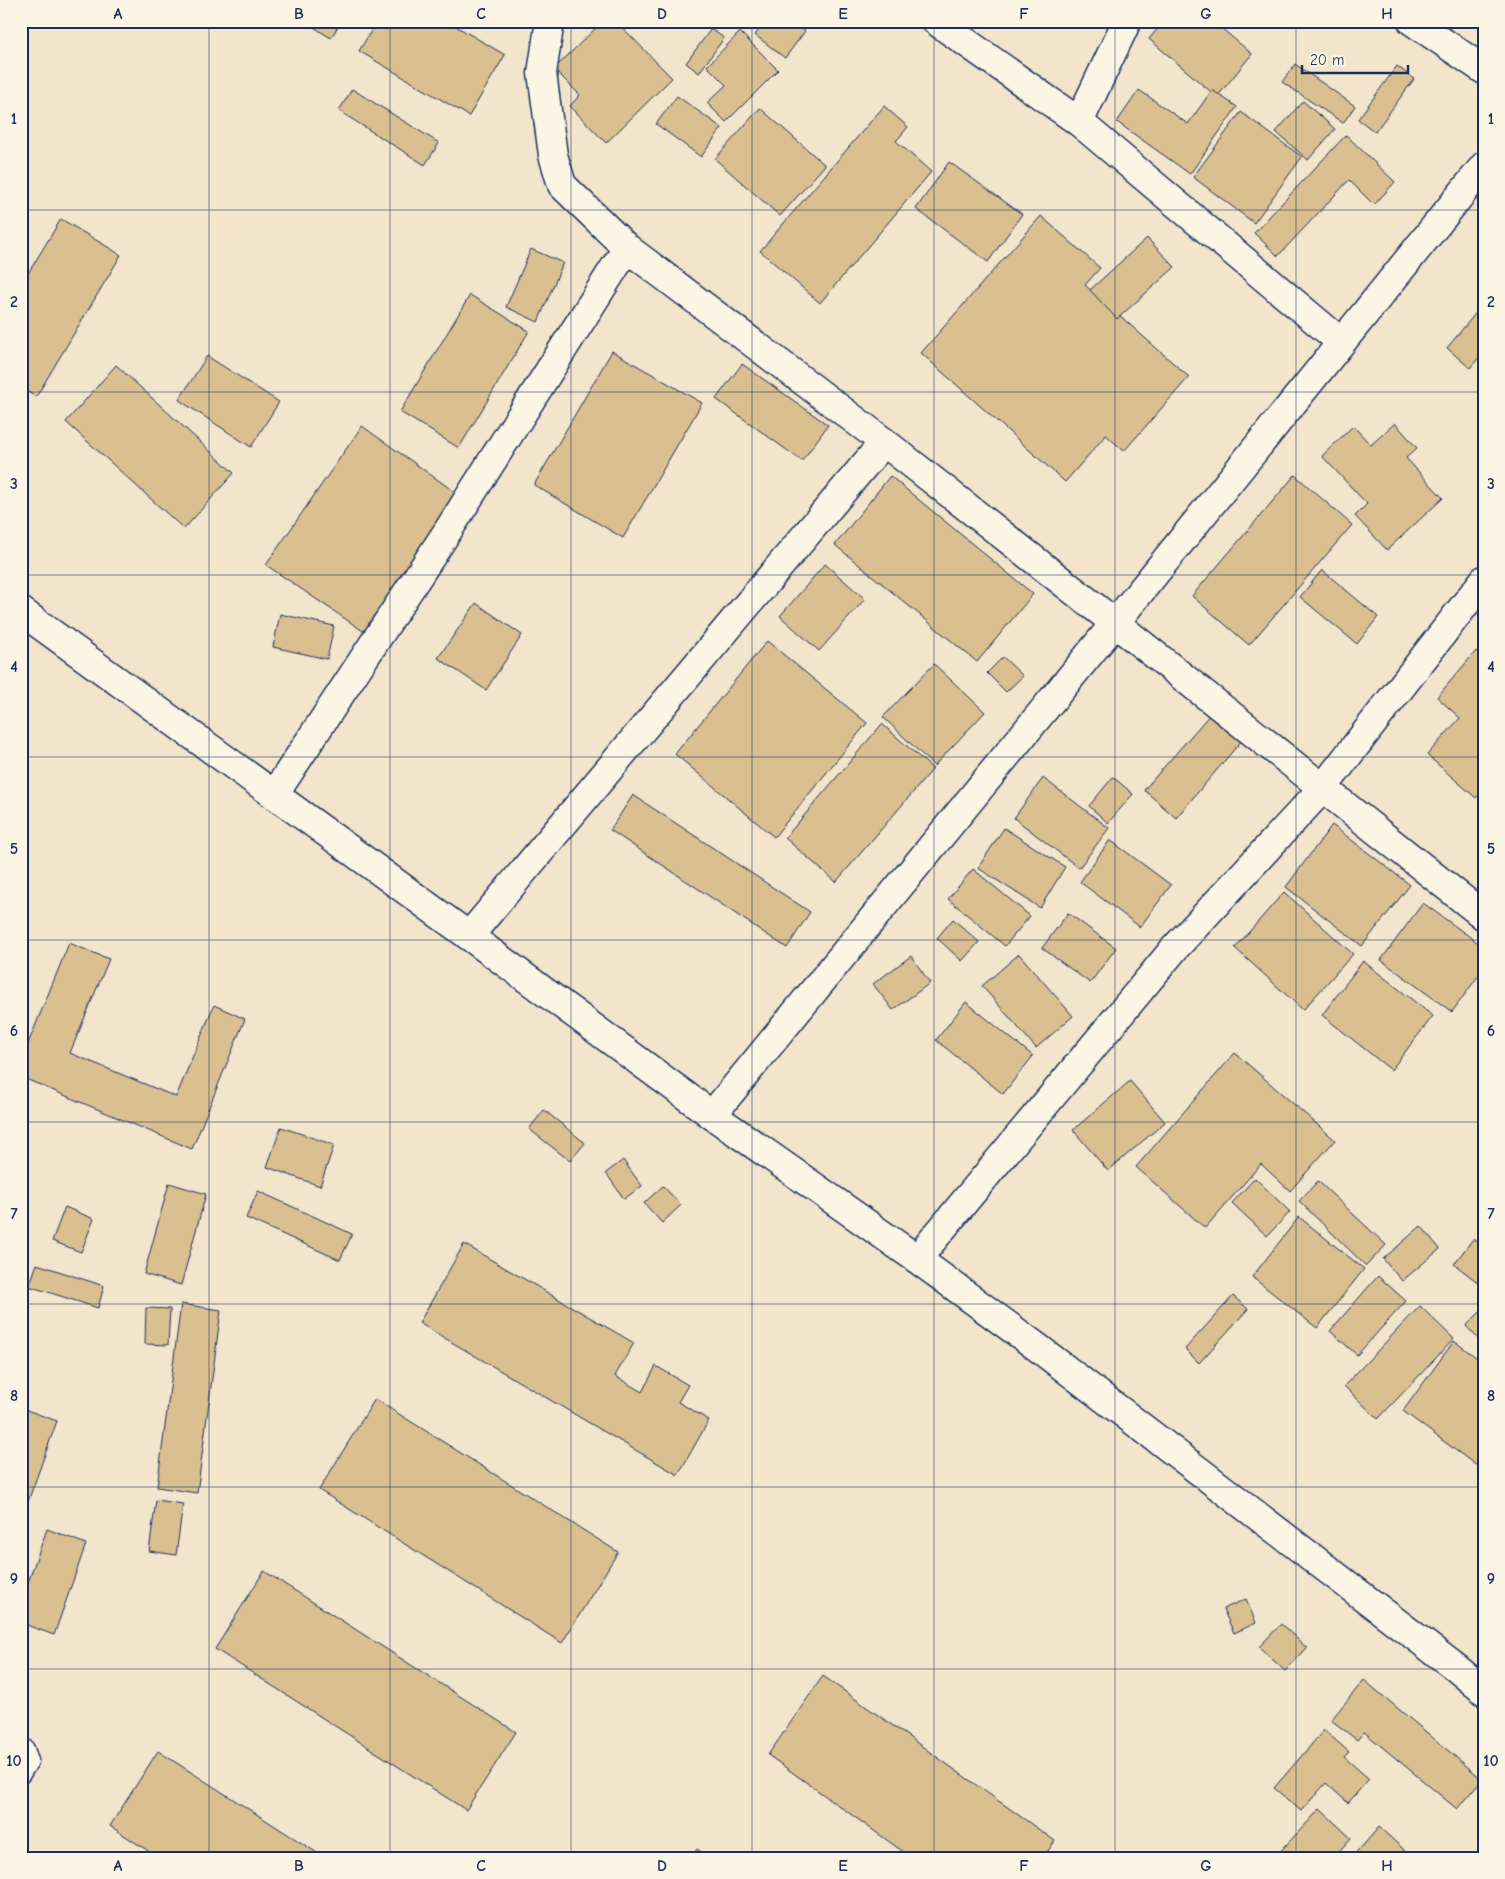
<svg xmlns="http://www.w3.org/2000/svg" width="1505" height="1879" font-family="'Comic Neue',sans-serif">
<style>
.building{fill:#dac090;stroke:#1b2f5e}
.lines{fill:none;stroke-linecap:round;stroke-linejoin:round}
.lane-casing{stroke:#1b2f5e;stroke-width:21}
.street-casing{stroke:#1b2f5e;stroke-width:31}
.secondary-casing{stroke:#1b2f5e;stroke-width:31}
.lane{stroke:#fcf5e5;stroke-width:18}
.street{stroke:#fcf5e5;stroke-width:28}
.secondary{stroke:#fcf5e5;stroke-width:28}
.grid{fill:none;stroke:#1b2f5e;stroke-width:1;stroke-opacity:0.55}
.neatline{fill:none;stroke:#1b2f5e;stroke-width:2}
.grid-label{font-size:16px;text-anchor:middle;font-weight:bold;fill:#1b2f5e}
</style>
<rect width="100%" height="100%" fill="#f2e5cc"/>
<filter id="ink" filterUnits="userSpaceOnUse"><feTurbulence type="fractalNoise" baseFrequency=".02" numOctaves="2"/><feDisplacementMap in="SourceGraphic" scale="10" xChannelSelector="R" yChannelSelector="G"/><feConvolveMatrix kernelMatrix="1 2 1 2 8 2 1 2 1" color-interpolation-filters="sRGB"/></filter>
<g filter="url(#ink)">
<g class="building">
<polygon points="304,21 341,21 331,38"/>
<polygon points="377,21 447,21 505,55 469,116 359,51"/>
<polygon points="603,21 616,21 672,78 606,143 570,106 580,95 554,69"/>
<polygon points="736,21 756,21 748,31"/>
<polygon points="766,21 792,21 805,31 785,58 755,35"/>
<polygon points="1164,21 1213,21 1252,54 1217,97 1149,39"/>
<polygon points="711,29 724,38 699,73 686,63"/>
<polygon points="740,32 778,70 726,122 707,103 726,85 707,66"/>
<polygon points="1295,64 1355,106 1343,123 1282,82"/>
<polygon points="1397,66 1414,79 1375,132 1358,119"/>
<polygon points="352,89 439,143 425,165 339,111"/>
<polygon points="1139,90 1188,124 1212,90 1237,107 1190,174 1117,122"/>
<polygon points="677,96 722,128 701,157 656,124"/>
<polygon points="1303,101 1335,129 1308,160 1276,132"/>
<polygon points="884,106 908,127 896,141 931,172 820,303 760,251"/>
<polygon points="760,108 825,165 780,216 715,159"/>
<polygon points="1241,112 1302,157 1254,223 1193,177"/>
<polygon points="21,129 27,132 21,140"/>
<polygon points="1346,135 1395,182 1374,205 1349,180 1278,256 1254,233"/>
<polygon points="949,162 1022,214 988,262 916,209"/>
<polygon points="1041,216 1100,268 1085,285 1189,377 1124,451 1106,435 1065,482 921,353"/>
<polygon points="61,219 121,255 36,397 21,388 21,285"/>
<polygon points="1147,238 1175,267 1117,319 1090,290"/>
<polygon points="531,249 563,263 538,322 506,307"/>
<polygon points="470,295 529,331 459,448 400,412"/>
<polygon points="1484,303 1484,352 1470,368 1447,348"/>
<polygon points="612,351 702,403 623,538 534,485"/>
<polygon points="207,356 279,402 251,447 179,400"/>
<polygon points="742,364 828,425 802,461 716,399"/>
<polygon points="116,365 234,473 184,529 66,422"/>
<polygon points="1395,423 1417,448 1406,458 1443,498 1387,550 1355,516 1367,504 1322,456 1353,426 1371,445"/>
<polygon points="362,426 462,497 366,633 266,565"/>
<polygon points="1295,475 1352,525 1249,645 1192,596"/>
<polygon points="890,476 1033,594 977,662 835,545"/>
<polygon points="825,564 865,599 819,651 780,616"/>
<polygon points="1322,570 1378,617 1357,644 1300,597"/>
<polygon points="476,603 522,635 486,690 438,658"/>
<polygon points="280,614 334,626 327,659 273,647"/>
<polygon points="767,641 867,723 774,837 675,754"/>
<polygon points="1476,651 1484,658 1484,789 1476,798 1427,755 1460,718 1437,697"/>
<polygon points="1003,657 1023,676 1006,692 987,673"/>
<polygon points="934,664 985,712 934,766 883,717"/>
<polygon points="1212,712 1243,739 1176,818 1144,790"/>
<polygon points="882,724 933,769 836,882 785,838"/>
<polygon points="1113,777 1133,794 1108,823 1089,806"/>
<polygon points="1043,778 1109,828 1079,868 1014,818"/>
<polygon points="633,795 810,912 787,948 610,830"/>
<polygon points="1332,825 1410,885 1362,946 1286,887"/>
<polygon points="1004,828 1065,867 1040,908 978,868"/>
<polygon points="1110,840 1171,885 1140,927 1080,882"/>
<polygon points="973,869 1030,916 1005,946 948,899"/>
<polygon points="1284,892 1353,954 1303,1010 1235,948"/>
<polygon points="1423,903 1484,947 1484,968 1452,1012 1381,960"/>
<polygon points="1068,913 1116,948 1090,983 1042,948"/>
<polygon points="953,919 979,942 962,961 937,938"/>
<polygon points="69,943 109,959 70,1053 176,1097 214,1005 245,1019 192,1149 21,1077 21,1061"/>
<polygon points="1019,954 1073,1016 1036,1048 982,986"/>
<polygon points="911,956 930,983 893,1010 873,984"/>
<polygon points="1363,961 1433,1016 1391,1070 1322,1015"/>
<polygon points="966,1002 1033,1056 1003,1094 936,1040"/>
<polygon points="1235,1053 1335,1140 1290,1191 1261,1164 1205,1228 1136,1167"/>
<polygon points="1130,1081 1165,1122 1108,1171 1073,1130"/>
<polygon points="544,1110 585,1143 570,1161 529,1129"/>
<polygon points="281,1127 334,1145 320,1186 267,1167"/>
<polygon points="623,1160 642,1186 624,1199 606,1173"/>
<polygon points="1255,1178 1290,1212 1267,1236 1232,1203"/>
<polygon points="1318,1181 1386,1245 1366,1266 1299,1201"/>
<polygon points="169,1183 206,1194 181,1285 144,1274"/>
<polygon points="663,1186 681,1205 662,1223 644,1203"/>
<polygon points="258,1191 352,1234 340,1260 246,1218"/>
<polygon points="65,1207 94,1219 81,1252 52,1241"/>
<polygon points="1299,1217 1364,1269 1317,1328 1252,1277"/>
<polygon points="1421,1226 1440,1249 1402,1281 1383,1259"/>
<polygon points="1473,1239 1484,1248 1484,1287 1454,1264"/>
<polygon points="464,1244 634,1343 615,1376 642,1392 656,1366 688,1385 678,1402 709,1420 678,1475 419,1323"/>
<polygon points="37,1264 104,1286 98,1308 29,1286"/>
<polygon points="1378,1276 1406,1301 1357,1355 1330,1331"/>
<polygon points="1233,1296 1248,1309 1199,1363 1185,1349"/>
<polygon points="181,1304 221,1310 197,1493 157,1487"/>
<polygon points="1420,1306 1454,1339 1378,1419 1344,1386"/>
<polygon points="146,1308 170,1309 168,1345 145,1344"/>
<polygon points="1484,1308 1484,1345 1466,1326"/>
<polygon points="1454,1341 1484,1363 1484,1465 1481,1469 1403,1411"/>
<polygon points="375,1399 618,1552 562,1643 319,1490"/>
<polygon points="21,1408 57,1421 21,1521"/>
<polygon points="156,1500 183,1504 176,1555 149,1551"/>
<polygon points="47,1529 86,1544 54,1635 21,1623 21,1602"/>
<polygon points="264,1571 516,1732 466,1810 215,1649"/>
<polygon points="1246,1599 1256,1623 1234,1633 1223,1609"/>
<polygon points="1281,1624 1307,1648 1285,1671 1259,1647"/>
<polygon points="823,1676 1055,1841 1043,1858 912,1858 768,1755"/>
<polygon points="1364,1680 1482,1779 1457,1809 1364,1732 1357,1740 1331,1720"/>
<polygon points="1324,1730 1349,1752 1344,1757 1369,1779 1348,1803 1326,1783 1301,1811 1274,1788"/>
<polygon points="158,1751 325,1858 159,1858 110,1826"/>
<polygon points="1320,1809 1351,1838 1333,1858 1274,1858"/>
<polygon points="1379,1827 1413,1858 1352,1858"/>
<polygon points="697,1849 711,1858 691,1858"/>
</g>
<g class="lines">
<g class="lane-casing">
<polyline id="lane" points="21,1746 25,1749 29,1761 21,1774"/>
</g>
<g class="street-casing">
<g id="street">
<polyline points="550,21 542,73 553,155 562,185 627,248"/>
<polyline points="936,21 1079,122 1341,342"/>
<polyline points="1412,21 1484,70"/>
<polyline points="1079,122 1127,21"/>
<polyline points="274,795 449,529 627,248 884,442 1115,623 1484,916"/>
<polyline points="469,936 884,442"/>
<polyline points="712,1115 1115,623 1484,166"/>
<polyline points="917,1259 1174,949 1322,789 1484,580"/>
</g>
</g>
<g class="secondary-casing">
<polyline id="secondary" points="21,611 469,936 712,1115 917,1259 1037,1347 1455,1667 1484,1691"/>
</g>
<use href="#lane" class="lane"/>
<use href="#street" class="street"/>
<use href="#secondary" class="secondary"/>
</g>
</g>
<path class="grid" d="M209 21V1858M390 21V1858M571 21V1858M752 21V1858M934 21V1858M1115 21V1858M1296 21V1858M21 210H1484M21 392H1484M21 575H1484M21 757H1484M21 940H1484M21 1122H1484M21 1304H1484M21 1487H1484M21 1669H1484"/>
<rect width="1505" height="1879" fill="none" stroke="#fcf5e5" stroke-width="55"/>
<path d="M1302 65v8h106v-8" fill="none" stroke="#1b2f5e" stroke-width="2.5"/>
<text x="1310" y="65" font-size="15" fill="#1b2f5e" stroke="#fcf5e5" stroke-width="4" paint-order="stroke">20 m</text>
<rect x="28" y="28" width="1450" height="1824" class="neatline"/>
<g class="grid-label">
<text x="118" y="19">A</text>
<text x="299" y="19">B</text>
<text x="481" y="19">C</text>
<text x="662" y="19">D</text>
<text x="843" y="19">E</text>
<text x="1024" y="19">F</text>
<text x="1206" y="19">G</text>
<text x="1387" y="19">H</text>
<text x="14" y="124">1</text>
<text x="1491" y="124">1</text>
<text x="14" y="307">2</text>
<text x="1491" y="307">2</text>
<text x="14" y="489">3</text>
<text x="1491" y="489">3</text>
<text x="14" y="672">4</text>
<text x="1491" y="672">4</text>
<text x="14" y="854">5</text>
<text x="1491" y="854">5</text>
<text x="14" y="1036">6</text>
<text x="1491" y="1036">6</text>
<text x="14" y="1219">7</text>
<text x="1491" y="1219">7</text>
<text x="14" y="1401">8</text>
<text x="1491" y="1401">8</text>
<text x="14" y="1584">9</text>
<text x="1491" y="1584">9</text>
<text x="14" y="1766">10</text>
<text x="1491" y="1766">10</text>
<text x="118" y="1871">A</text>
<text x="299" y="1871">B</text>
<text x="481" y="1871">C</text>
<text x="662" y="1871">D</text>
<text x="843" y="1871">E</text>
<text x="1024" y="1871">F</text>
<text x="1206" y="1871">G</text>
<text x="1387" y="1871">H</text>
</g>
</svg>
